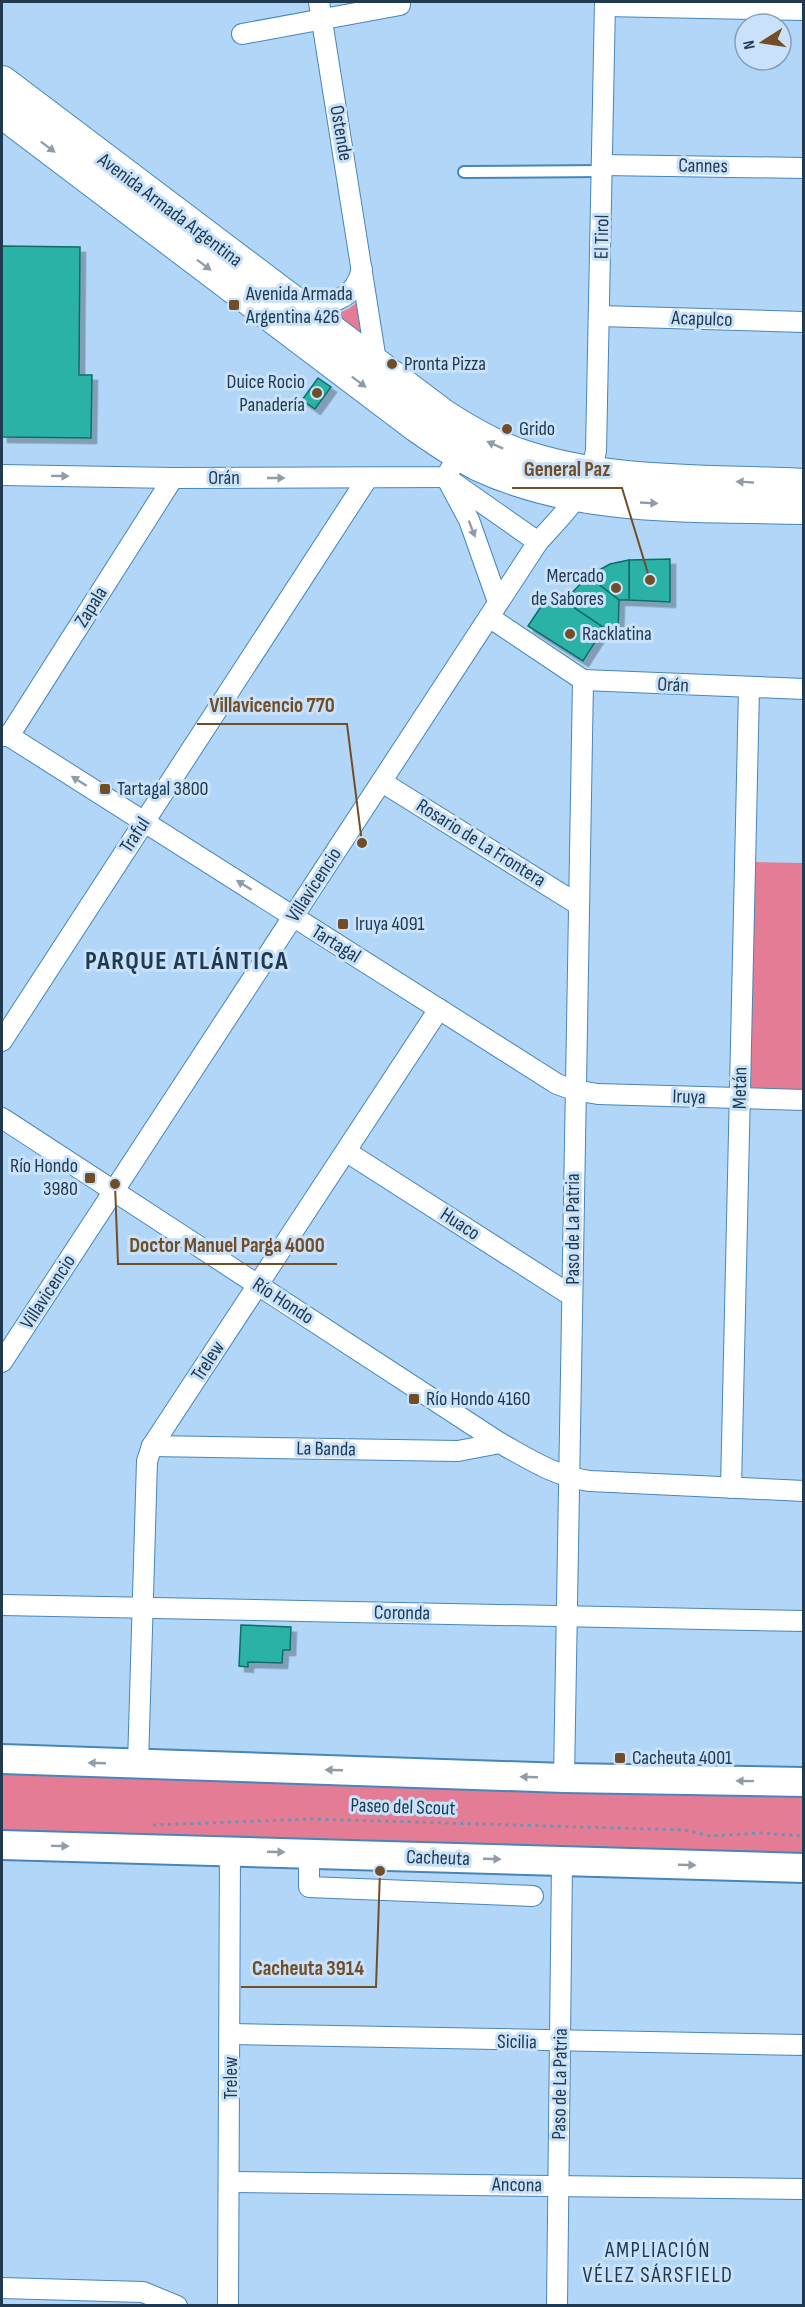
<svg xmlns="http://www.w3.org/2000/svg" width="805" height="2307" font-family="'Sofia Sans Condensed',sans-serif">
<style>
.green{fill:#e37c94}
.building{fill:#29b2a6;stroke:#0e6e67;stroke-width:1.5;filter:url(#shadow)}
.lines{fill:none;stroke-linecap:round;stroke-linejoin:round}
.lane-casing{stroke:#4886ba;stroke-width:14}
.street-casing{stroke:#4886ba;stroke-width:22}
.secondary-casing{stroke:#4886ba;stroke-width:32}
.primary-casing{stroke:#4886ba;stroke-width:34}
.path{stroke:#7192ae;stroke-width:3;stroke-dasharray:3 4.5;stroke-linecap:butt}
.lane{stroke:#fff;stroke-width:10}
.street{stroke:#fff;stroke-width:20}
.secondary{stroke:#fff;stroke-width:28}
.primary{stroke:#fff;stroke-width:32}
.oneway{fill:#909da8}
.poi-dot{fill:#714e28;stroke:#c9e2f9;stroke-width:2}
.labels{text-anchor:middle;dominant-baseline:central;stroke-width:6;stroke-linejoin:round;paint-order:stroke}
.street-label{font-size:20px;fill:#203b51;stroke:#c9e2f9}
.poi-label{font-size:20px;fill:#203b51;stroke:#c9e2f9;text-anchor:start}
.quarter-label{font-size:22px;letter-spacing:1.5px;fill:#203b51;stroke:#c9e2f9}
.district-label{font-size:26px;font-weight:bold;letter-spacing:1.5px;fill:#203b51;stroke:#c9e2f9}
.leader{fill:none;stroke:#714e28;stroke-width:2}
.callout-dot{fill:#714e28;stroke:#c9e2f9;stroke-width:2}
.callout-label{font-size:21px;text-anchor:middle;font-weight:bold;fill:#714e28;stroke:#c9e2f9;stroke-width:6;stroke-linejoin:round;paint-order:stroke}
</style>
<defs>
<filter id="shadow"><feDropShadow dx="5.5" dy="5.5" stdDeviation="0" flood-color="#0004"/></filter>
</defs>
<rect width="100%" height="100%" fill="#b1d6f8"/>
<g class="green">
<path d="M361 298 371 357 316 317C335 315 349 312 361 298Z"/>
<polygon points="749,862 803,863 803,1094 745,1091"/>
<polygon points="2,1759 803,1782 803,1868 2,1845"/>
</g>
<g class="building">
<polygon points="2,246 80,247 79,375 92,375 91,438 2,437"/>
<polygon points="318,378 331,387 315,409 302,400"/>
<polygon points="670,559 670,602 629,600 629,560"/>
<polygon points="629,560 629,600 619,600 588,576 610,564"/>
<polygon points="588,576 619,600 618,634 612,633 564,601"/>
<polygon points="548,596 564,601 604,628 583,661 528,626"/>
<polygon points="241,1625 291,1627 290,1650 283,1650 282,1663 248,1662 248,1667 239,1666"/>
</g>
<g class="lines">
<g class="lane-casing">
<polyline id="lane" points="464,172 603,171"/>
</g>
<g class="street-casing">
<g id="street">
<polyline points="319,2 377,367"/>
<polyline points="605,6 804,10"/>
<polyline points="242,34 400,5"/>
<polyline points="603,165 804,168"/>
<path d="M296 306C327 303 354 304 362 269"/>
<polyline points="600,316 804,322"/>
<polyline points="2,475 173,478 446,477 459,454"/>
<polyline points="446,477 469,520 498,602"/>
<polyline points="451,481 538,542"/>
<polyline points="489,617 583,680 804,689"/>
<polyline points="2,736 9,736 557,1084 574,1090 598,1094 804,1100"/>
<polyline points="9,736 173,478"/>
<polyline points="382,782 579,905"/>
<polyline points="2,1041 367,479"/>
<path d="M2 1118 500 1443C529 1459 556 1477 590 1481L804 1491"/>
<polyline points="347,1152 572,1296"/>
<path d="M2 1362 538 542C565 512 588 492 596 451L605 2"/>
<polyline points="152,1446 458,1451 500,1443"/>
<polyline points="731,1488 749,689"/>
<polyline points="2,1605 804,1621"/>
<polyline points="138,1764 147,1461 152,1446 439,1009"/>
<polyline points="564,1778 583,680"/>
<polyline points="309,1853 309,1887 533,1896"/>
<polyline points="231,2034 804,2045"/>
<polyline points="230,2182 804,2189"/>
<polyline points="2,2288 143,2292 177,2306"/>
<polyline points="228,2306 230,1850"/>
<polyline points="557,2306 562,1862"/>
</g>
</g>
<g class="secondary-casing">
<g id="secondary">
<polyline points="2,1759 564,1778 804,1782"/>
<polyline points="2,1845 804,1868"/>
</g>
</g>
<g class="primary-casing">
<g id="primary">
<path d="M2 82 444 416C467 431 491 445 517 454 608 486 709 480 804 485"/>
<path d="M2 112 417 426C437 440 457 454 479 465 580 512 695 505 804 508"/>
</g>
</g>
<polyline class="path" points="153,1825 311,1819 685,1830 710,1836 761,1833 804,1836"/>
<use href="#lane" class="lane"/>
<use href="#street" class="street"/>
<use href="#secondary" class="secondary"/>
<use href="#primary" class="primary"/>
</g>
<defs><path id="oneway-solid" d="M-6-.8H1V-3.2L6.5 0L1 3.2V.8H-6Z" transform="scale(1.5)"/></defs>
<g class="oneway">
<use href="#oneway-solid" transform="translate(48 147) rotate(37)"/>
<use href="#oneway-solid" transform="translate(204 265) rotate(37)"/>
<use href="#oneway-solid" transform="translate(359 382) rotate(37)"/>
<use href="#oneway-solid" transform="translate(495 445) rotate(-156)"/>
<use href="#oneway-solid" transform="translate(60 476) rotate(1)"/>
<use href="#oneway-solid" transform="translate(276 478)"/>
<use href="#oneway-solid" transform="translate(745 482) rotate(-177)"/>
<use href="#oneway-solid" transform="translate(649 503) rotate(3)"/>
<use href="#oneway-solid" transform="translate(472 529) rotate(69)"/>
<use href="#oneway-solid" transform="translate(79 781) rotate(-148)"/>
<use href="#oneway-solid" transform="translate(244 885) rotate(-148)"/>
<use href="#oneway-solid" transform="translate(97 1763) rotate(-178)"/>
<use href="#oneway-solid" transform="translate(334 1770) rotate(-178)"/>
<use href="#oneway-solid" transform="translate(529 1777) rotate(-178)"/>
<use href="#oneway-solid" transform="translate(745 1781) rotate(-179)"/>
<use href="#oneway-solid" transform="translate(60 1846) rotate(1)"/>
<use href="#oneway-solid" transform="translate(276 1852) rotate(2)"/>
<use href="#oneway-solid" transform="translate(492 1859) rotate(2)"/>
<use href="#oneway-solid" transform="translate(687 1865) rotate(2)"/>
</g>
<g class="poi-dot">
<rect x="228" y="299" width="12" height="12" rx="3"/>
<circle cx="392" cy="364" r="6"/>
<circle cx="317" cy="393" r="6"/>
<circle cx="507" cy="429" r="6"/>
<circle cx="616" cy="588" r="6"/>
<circle cx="570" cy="634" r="6"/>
<rect x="99" y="783" width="12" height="12" rx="3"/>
<rect x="337" y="918" width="12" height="12" rx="3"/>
<rect x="84" y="1172" width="12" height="12" rx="3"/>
<rect x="408" y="1393" width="12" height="12" rx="3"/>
<rect x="614" y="1752" width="12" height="12" rx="3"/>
</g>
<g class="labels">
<g class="street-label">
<text transform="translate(341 133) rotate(80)">Ostende</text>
<text transform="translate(703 166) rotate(1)">Cannes</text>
<text transform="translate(170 210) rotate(37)">Avenida Armada Argentina</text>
<text transform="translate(602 237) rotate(-89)">El Tirol</text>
<text transform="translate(702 319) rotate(2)">Acapulco</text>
<text x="224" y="478">Orán</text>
<text transform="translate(91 607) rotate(-58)">Zapala</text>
<text transform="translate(673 685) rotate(3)">Orán</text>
<text transform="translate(135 835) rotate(-57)">Traful</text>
<text transform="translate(481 843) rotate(32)">Rosario de La Frontera</text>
<text transform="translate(314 885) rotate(-57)">Villavicencio</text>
<text transform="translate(336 944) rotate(32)">Tartagal</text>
<text transform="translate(740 1088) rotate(-89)">Metán</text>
<text transform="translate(689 1097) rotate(2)">Iruya</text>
<text transform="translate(460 1224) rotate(33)">Huaco</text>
<text transform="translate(573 1229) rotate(-90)">Paso de La Patria</text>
<text transform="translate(48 1292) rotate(-57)">Villavicencio</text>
<text transform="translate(283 1301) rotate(33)">Río Hondo</text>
<text transform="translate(208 1361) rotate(-57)">Trelew</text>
<text transform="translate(326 1449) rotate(1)">La Banda</text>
<text transform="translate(402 1613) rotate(1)">Coronda</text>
<text transform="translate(403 1807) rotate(2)">Paseo del Scout</text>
<text transform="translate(438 1858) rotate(2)">Cacheuta</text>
<text transform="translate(517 2042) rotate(1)">Sicilia</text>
<text transform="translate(231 2078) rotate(-90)">Trelew</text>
<text transform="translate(560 2084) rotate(-89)">Paso de La Patria</text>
<text transform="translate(517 2185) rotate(1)">Ancona</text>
</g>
<g class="poi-label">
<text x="246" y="294">Avenida Armada<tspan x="246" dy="23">Argentina 426</tspan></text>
<text x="404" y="364">Pronta Pizza</text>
<text x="305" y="382" text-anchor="end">Duice Rocio<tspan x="305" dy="23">Panadería</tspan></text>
<text x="519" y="429">Grido</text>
<text x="604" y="576" text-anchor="end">Mercado<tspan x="604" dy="23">de Sabores</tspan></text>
<text x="582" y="634">Racklatina</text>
<text x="117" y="789">Tartagal 3800</text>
<text x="355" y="924">Iruya 4091</text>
<text x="78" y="1166" text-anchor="end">Río Hondo<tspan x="78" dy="23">3980</tspan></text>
<text x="426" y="1399">Río Hondo 4160</text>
<text x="632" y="1758">Cacheuta 4001</text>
</g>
<g class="quarter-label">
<text x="658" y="2250">AMPLIACIÓN<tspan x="658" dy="25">VÉLEZ SÁRSFIELD</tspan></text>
</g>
<g class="district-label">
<text x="187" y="961">PARQUE ATLÁNTICA</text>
</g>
</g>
<path class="leader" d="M650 580L622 488H512M362 843L347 724H197M115 1184L118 1264H337M380 1871L376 1987H241"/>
<g class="callout-dot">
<circle cx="650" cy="580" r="6"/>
<circle cx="362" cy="843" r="6"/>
<circle cx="115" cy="1184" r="6"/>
<circle cx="380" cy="1871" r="6"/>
</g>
<g class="callout-label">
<text x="567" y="476">General Paz</text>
<text x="272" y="712">Villavicencio 770</text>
<text x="227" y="1252">Doctor Manuel Parga 4000</text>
<text x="308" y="1975">Cacheuta 3914</text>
</g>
<rect width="805" height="2307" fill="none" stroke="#203b51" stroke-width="6"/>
<g transform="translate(763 42) rotate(258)"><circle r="28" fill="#c9e2f9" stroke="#859fb6" stroke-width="1.5"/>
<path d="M0-4.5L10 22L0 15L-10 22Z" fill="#714e28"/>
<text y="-9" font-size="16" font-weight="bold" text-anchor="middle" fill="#203b51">N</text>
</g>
</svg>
